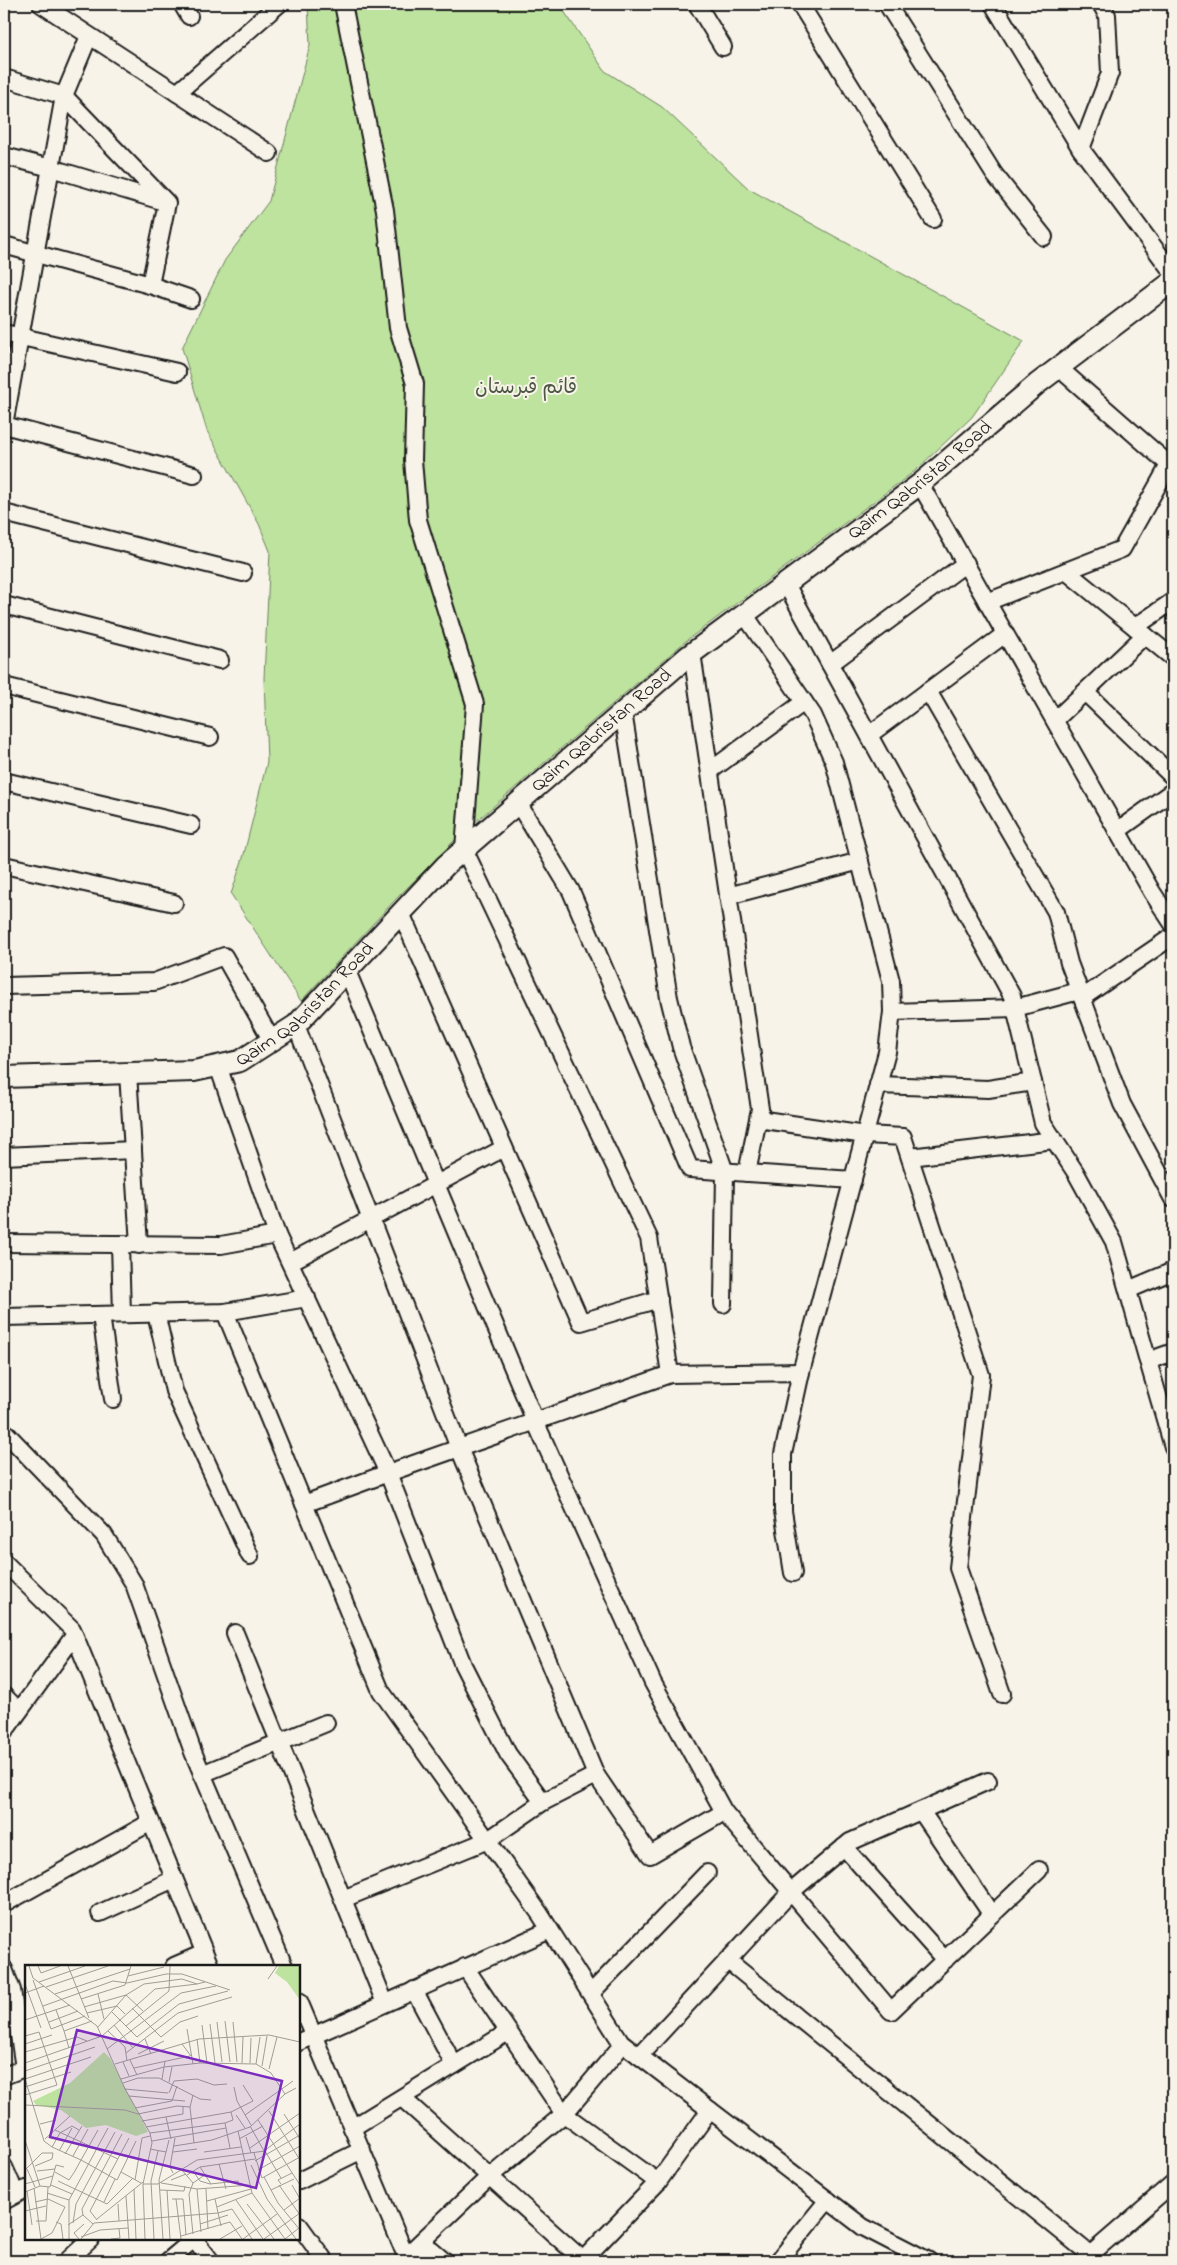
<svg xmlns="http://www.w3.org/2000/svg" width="1177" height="2265" font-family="'Indie Flower','Playpen Sans Arabic',sans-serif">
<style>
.green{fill:#bde39e;stroke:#6c805d}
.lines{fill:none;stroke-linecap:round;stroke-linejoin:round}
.minor-casing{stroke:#1c1c1c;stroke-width:20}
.tertiary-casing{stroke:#1c1c1c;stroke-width:24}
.minor{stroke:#f7f3e8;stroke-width:16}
.tertiary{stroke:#f7f3e8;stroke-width:20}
.labels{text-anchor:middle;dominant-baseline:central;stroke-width:4;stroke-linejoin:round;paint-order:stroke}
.park-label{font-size:20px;fill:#4c5843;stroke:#f7f3e8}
.street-label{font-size:20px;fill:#1c1c1c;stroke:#f7f3e8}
.inset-road{fill:none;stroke:#9f9d96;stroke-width:1}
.view{fill:#7b2cbf;fill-opacity:0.15;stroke:#7b2cbf;stroke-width:2.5}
.inset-edge{fill:none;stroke:#1c1c1c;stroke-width:2.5}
</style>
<rect width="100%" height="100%" fill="#f7f3e8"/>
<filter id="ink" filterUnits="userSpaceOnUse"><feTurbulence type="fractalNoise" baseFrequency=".02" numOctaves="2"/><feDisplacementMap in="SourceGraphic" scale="10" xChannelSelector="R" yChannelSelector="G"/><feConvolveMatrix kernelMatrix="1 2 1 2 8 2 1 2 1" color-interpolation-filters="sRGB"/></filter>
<g filter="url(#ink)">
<polygon class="green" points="308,4 559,4 605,71 662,107 749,189 1024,341 972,417 915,471 687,640 459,836 396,899 301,1001 231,894 243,858 267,762 264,678 270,551 259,524 207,431 182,348 225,260 269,201 310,45"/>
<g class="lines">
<g class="minor-casing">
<g id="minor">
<polyline points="41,4 269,153"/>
<polyline points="182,4 189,16"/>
<polyline points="343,4 385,210 398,328 415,384 413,460 418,520 475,704 464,849 649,1238 670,1374"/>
<polyline points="697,4 723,47"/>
<polyline points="800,4 933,219"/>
<polyline points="887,4 994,174 1044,237"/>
<polyline points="993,4 1081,149 1173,273"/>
<polyline points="89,36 64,96 4,425 194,475"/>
<polyline points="4,78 64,96 167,203 150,285"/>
<polyline points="177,93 279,4"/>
<polyline points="1081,149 1110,73 1107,15 1101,4"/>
<polyline points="4,156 51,168 165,202"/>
<polyline points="4,245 150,285 191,299"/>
<polyline points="4,333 177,372"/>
<polyline points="1059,368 1173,468"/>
<polyline points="920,484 1152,892 1173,924"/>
<polyline points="4,513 243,573"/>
<polyline points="1066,571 1173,658"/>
<polyline points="786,584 1012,996 1043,1123 1076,1173 1114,1242 1148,1361 1173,1352"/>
<polyline points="987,602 1122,549 1173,458"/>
<polyline points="4,605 220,660"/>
<polyline points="745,615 813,715 834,762 891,981 892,1012 887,1052 801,1372 783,1454 783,1511 793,1573"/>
<polyline points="1135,627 1173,601"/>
<polyline points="692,653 760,1109 747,1173"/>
<polyline points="830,664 966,563"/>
<polyline points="4,686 210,737"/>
<polyline points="928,691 1056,912 1069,963 1122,1104 1173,1199"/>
<polyline points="1085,692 1173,777"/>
<polyline points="623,712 669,998 681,1047 725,1172 723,1304"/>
<polyline points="1055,720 1145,635"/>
<polyline points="869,735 1005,634"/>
<polyline points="710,771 804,702"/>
<polyline points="4,781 191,825"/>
<polyline points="518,803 571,891 690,1169 853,1180"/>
<polyline points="1117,831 1173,791"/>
<polyline points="4,865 174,903"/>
<polyline points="728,896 860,861"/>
<polyline points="401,913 581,1322 659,1299"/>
<polyline points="347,971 535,1421 653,1683 724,1812 891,2011 1039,1870"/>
<polyline points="4,986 154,982 224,956 272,1041"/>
<polyline points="1082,998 1173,936"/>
<polyline points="892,1012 1015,1008 1079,991"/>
<polyline points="296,1025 459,1448 596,1775 650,1855 724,1812"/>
<polyline points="218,1066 277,1235 388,1473 463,1665 508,1754 543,1802"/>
<polyline points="128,1073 139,1245"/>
<polyline points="878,1085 988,1089 1033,1082"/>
<polyline points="758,1119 865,1135 903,1137 981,1375 958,1568 1002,1694"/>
<polyline points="4,1156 133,1150"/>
<polyline points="910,1157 1054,1140"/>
<polyline points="4,1243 221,1245 277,1235"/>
<polyline points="120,1244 122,1314"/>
<polyline points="290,1262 504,1148"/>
<polyline points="1128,1290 1173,1271"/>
<polyline points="225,1312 381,1691 540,1914 621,2042 863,2227 929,2261"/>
<polyline points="156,1313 174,1391 250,1556"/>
<polyline points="101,1315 113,1399"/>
<polyline points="4,1317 225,1312 307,1298"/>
<polyline points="1148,1361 1173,1447"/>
<polyline points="4,1431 104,1535 134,1584 193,1752 284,1966"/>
<polyline points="304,1504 388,1473 670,1374 801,1372"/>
<polyline points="4,1562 72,1629 210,1966"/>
<polyline points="235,1633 385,2003"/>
<polyline points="4,1696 19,1711"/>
<polyline points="4,1732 74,1636"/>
<polyline points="202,1774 326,1723"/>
<polyline points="921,1811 992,1915"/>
<polyline points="844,1847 945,1960"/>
<polyline points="343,1899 488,1840 543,1802 596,1775"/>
<polyline points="4,1904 151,1822"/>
<polyline points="100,1913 174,1879"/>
<polyline points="727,1960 1098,2261"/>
<polyline points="174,1966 204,1953"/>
<polyline points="465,1967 564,2114 658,2182"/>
<polyline points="4,1969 12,1990 24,2068 4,2076"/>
<polyline points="414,1990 454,2065"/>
<polyline points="591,1993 707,1873"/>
<polyline points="299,2001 408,2261"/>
<polyline points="299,2042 550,1930"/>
<polyline points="639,2056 791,1892 850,1842 988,1781"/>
<polyline points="402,2098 584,2261"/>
<polyline points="352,2128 508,2032"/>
<polyline points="4,2167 16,2194"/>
<polyline points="299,2181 362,2150"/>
<polyline points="4,2201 26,2189"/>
<polyline points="299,2225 325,2261"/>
<polyline points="194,2239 211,2261"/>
<polyline points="409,2255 430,2249 444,2261"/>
<polyline points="406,2256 489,2177 564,2114 623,2044"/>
<polyline points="67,2261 91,2239"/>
<polyline points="168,2261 194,2239"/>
<polyline points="582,2261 658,2182 710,2110"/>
<polyline points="778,2261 828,2200"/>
<polyline points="1086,2261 1091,2254 1173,2183"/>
</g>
</g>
<g class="tertiary-casing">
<g id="tertiary">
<path id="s1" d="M4 1077 194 1071 240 1061 296 1025 446 865 687 657 920 484 1037 384 1173 281"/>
</g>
</g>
<use href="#minor" class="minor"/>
<use href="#tertiary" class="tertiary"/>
</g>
</g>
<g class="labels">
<g class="park-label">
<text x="526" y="388">قائم قبرستان</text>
</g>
<g class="street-label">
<text stroke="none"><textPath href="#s1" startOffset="1134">Qaim Qabristan Road</textPath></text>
<text stroke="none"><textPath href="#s1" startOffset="729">Qaim Qabristan Road</textPath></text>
<text stroke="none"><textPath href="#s1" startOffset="324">Qaim Qabristan Road</textPath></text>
</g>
</g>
<g transform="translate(25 1965)">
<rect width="275" height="275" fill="#f7f3e8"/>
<path d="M254 1H275V35L262 17 250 8ZM79 87 85 93 123 167 111 171 81 160 61 163 36 145 11 140 8 136 45 118Z" fill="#bde39e"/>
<path class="inset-road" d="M4 1 8 13 72 61 100 124 125 168 127 178 118 219 120 274M13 1 16 8 35 1M43 1 64 53M103 11 139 2M243 14 252 1M8 15 26 64 60 51M14 17 60 1M0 19 16 63M21 22 83 1M0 28 19 21M30 29 105 4M73 29 79 54M56 34 100 20 106 1M18 41 88 16 102 18 141 9H157L205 25M59 42 101 30 118 46M107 43 136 72 155 57 173 51M31 45 39 66 67 56M87 47 112 72 154 39 203 26M62 48 92 41 100 49M0 55 45 40M200 56 205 97M24 57 53 46M192 57 197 97M208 57 212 97M185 59 190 98M89 60 108 83M177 60 182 98M101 61 144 26 145 1M73 62 101 30 119 19 157 14 172 19 180 17M162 64 168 99M39 66 44 83M83 66 100 82 102 96M0 71 14 67 32 120 0 130M120 74 126 89M0 79 27 70M157 79 166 91M82 84 156 28 191 21M0 87 52 72 62 76M101 88 153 48 207 32M113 89 139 76M105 95 112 110M98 97 104 111M0 98 77 71 130 24 172 19M175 98 231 99 246 108 260 129M217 98 218 72M225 98 226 73M90 99 174 74 244 70 275 77M231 99 235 72M237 101 242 71M109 103 165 91M244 104 252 72M0 106 70 82M0 114 19 176 27 182M0 114 66 92M96 114 139 102 175 98 172 74M137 114 140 96M144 117 147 102M98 118 113 113H134L175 134 186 135M0 122 46 107M209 122 212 136 226 160M100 124 143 128M144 128 149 116 172 114 189 120 202 119M168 130 165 142 169 178M104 131 160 136M0 140 100 145 113 149 152 141 165 142M110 143 147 136 152 121M244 146 275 195M259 149 275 174M211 150 220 163M220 150 268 116M141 152 146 174M233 155 275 220M117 156 158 149V141M200 158 205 183M15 159 31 155M225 161 239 186 275 159M121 162 206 147 228 136 218 120M30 165 93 194M73 165 56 195 92 215 111 176M213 166 227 228 260 274M125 168 200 158 208 155 206 147M221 172 226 188M20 174 45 151M214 174 238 161M0 175 15 221M127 176 201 163M149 181 187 175 225 162 260 129 271 123M225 183 275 148M125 184 141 187M34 186 47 163M148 187 172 184M179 187 216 182M229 188 237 213 239 212 253 238 275 265M40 189 57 161M48 191 63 164M230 196 275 170M194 199 201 224M226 200 242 234 271 274M175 202 186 219M2 204 10 222M156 204 168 218 164 229 168 269M0 205 17 188H28L27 194 10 201M233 205 275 181M12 206 30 204M168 206 175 216 185 219 213 216 214 221M30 207 44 215 50 206 56 195 27 182 35 168 47 161 54 165M96 207 116 218M148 208 145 202 150 173M162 210 175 202 230 194M239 212 275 192M110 215 117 173 125 171M146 215 161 209M33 216 82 239 108 213M136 218 172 224 225 220M168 218 181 209M0 219 28 211M118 219H133L172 195 240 186 256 213M256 219 253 215 267 208M26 220 47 229M254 220 275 250M267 220 275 234M9 223 16 274M109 224 111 274M172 224 176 267M181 224 183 264M135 225 159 226 160 221M142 225 145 274M246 225 269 214M2 226 7 260M0 227 15 221 25 222 31 200 39 202M22 228 44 235M101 231 104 274M147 234H158L161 270M151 234 156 274M190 234 196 261M211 235 238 274M182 236 226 224M10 237 23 234 40 242 27 268 16 274M79 237 90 214M93 239 94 256M222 239 249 274M192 242 227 228M259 245 275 233M0 246 21 241M58 250 57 244 97 169M72 254 118 217M72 255 65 246 104 173M11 256H21L23 222M31 257 36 259 38 274M48 258 51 239 90 167M69 258 193 248 207 244 227 274M175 259 203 250M43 260 58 250 68 259M156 271 205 257 217 274M56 272 75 265 103 263M44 274V235L83 163M54 274 49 268 59 259M56 274 69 258M86 274 95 273 94 264M129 274 126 216 133 186M138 274 134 215 144 175M195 274 217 261M218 274 252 249M239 274 275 248M260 274 274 263"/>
<path class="view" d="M52 65 257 116 231 223 25 172Z"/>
<rect width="275" height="275" class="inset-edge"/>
</g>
<rect width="1177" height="2265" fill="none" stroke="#f7f3e8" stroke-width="20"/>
<rect x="10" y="10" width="1157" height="2245" fill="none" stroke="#1c1c1c" stroke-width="2" filter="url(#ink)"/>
</svg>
